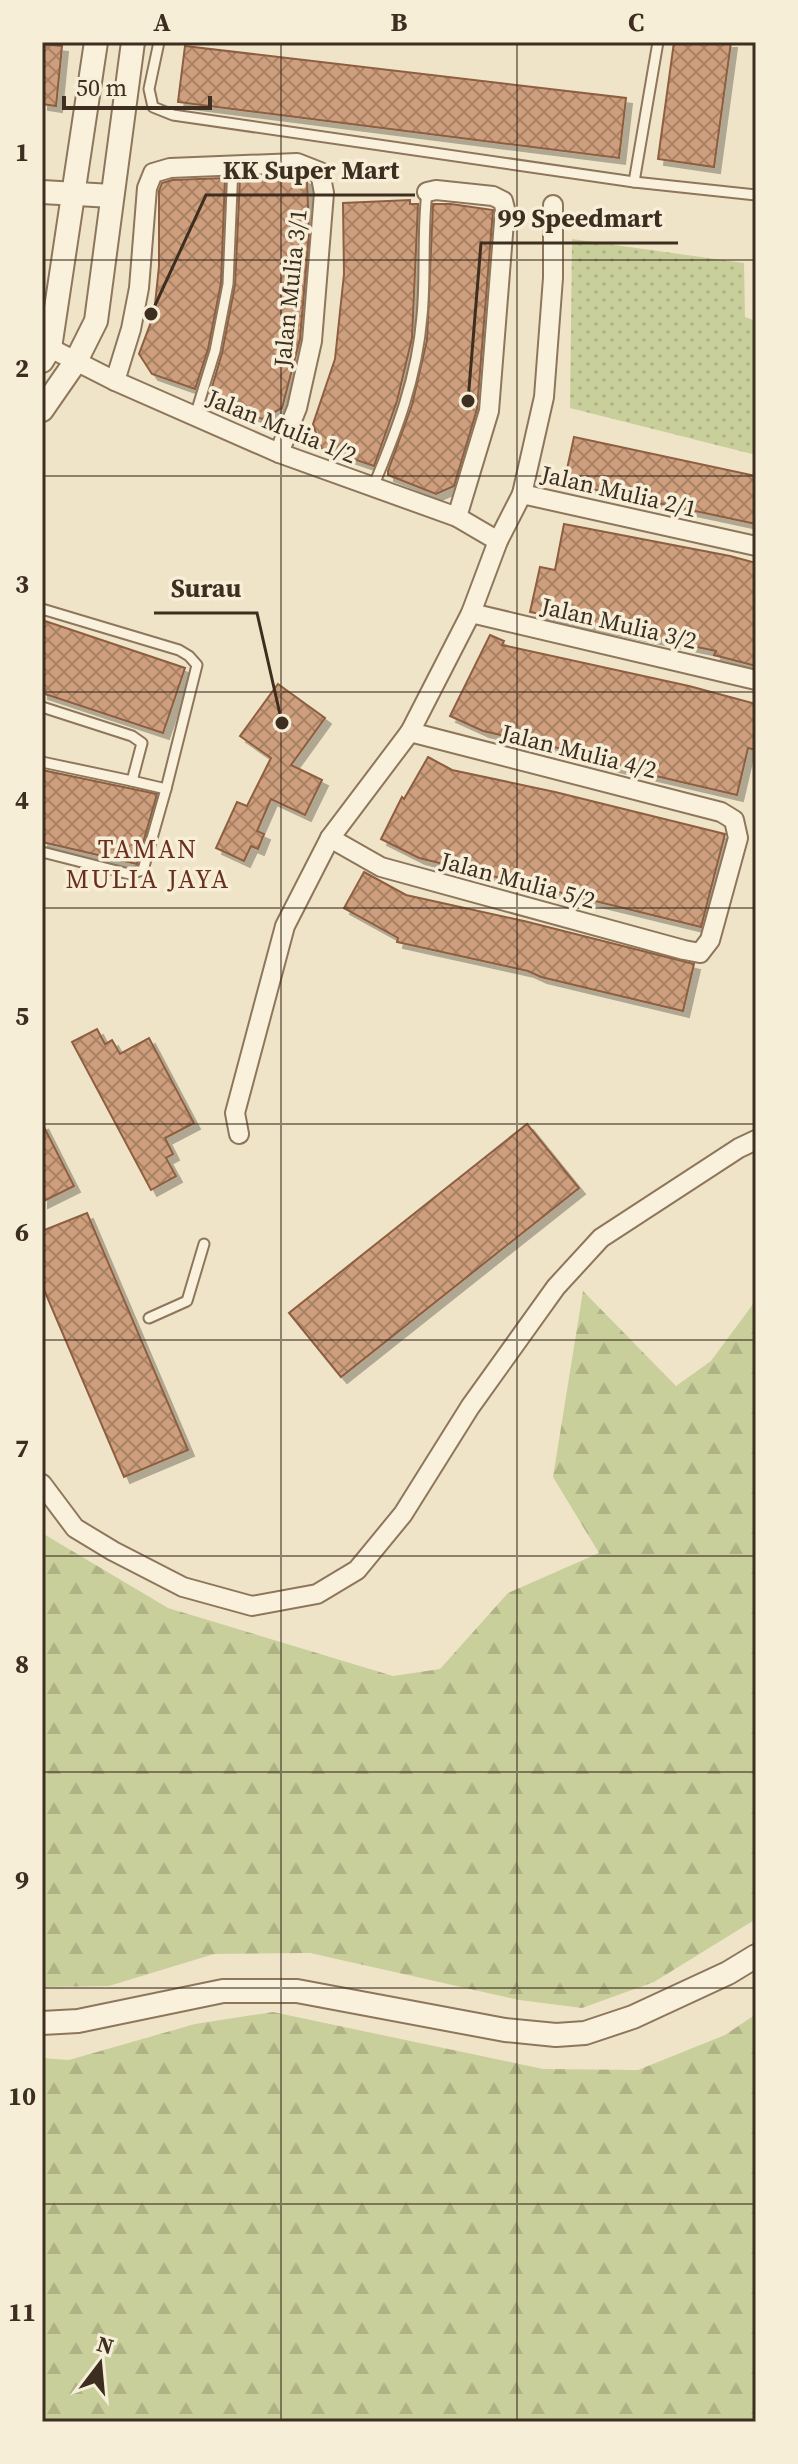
<svg xmlns="http://www.w3.org/2000/svg" width="798" height="2464" font-family="'Source Serif 4',serif">
<style>
.grass{fill:url(#grass-dots)}
.forest{fill:url(#forest-firs)}
.building{fill:url(#building-cross-hatch);stroke:#8d5f41;stroke-width:2;filter:url(#shadow)}
.lines{fill:none;stroke-linecap:round;stroke-linejoin:round}
.service-casing{stroke:#8d765c;stroke-width:13}
.minor-casing{stroke:#8d765c;stroke-width:22}
.tertiary-casing{stroke:#8d765c;stroke-width:26}
.service{stroke:#faf1dc;stroke-width:9}
.minor{stroke:#faf1dc;stroke-width:18}
.tertiary{stroke:#faf1dc;stroke-width:22}
.grid{fill:none;stroke:#3d2e20;stroke-width:2;stroke-opacity:0.55}
.labels{text-anchor:middle;dominant-baseline:central;stroke-width:7;stroke-linejoin:round;paint-order:stroke}
.street-label{font-size:24px;fill:#3d2e20;stroke:#f7eed8}
.neighbourhood-label{font-size:26px;letter-spacing:2px;fill:#6b2e1e;stroke:#f7eed8}
.leader{fill:none;stroke:#3d2e20;stroke-width:3}
.callout-dot{fill:#3d2e20;stroke:#f7eed8;stroke-width:3}
.callout-label{font-size:26px;text-anchor:middle;font-weight:bold;fill:#3d2e20;stroke:#f7eed8;stroke-width:7;stroke-linejoin:round;paint-order:stroke}
.neatline{fill:none;stroke:#3d2e20;stroke-width:3}
.grid-label{font-size:26px;text-anchor:middle;font-weight:bold;fill:#3d2e20}
</style>
<defs>
<pattern id="grass-dots" width="8" height="8" patternUnits="userSpaceOnUse" patternTransform="scale(2)"><rect width="8" height="8" fill="#c9cf9b"/><path d="M2 2h.1M6 6h.1" fill="none" stroke="#aeb285" stroke-width="1.8" stroke-linecap="round"/></pattern>
<pattern id="forest-firs" width="22" height="20" patternUnits="userSpaceOnUse" patternTransform="scale(2)"><rect width="22" height="20" fill="#c9cf9b"/><path d="M5 1l3.5 6h-7zM16 11l3.5 6h-7z" fill="#aeb285"/></pattern>
<pattern id="building-cross-hatch" width="8" height="8" patternUnits="userSpaceOnUse" patternTransform="scale(2)"><rect width="8" height="8" fill="#cf9f7d"/><path d="M0 0l8 8M0 8l8-8" fill="none" stroke="#a98266"/></pattern>
<filter id="shadow"><feDropShadow dx="6" dy="6" stdDeviation="0" flood-color="#0004"/></filter>
</defs>
<rect width="100%" height="100%" fill="#f0e4c8"/>
<polygon class="grass" points="572,239 744,263 745,317 756,321 756,455 570,408"/>
<g class="forest">
<polygon points="583,1291 676,1386 711,1361 756,1300 756,1919 654,1982 582,2008 519,2000 310,1953 214,1954 109,1986 42,1987 42,1533 168,1608 393,1676 440,1669 508,1593 599,1553 553,1477"/>
<polygon points="273,2012 543,2069 638,2070 725,2035 756,2014 756,2422 42,2422 42,2058 69,2060 195,2024"/>
</g>
<g class="building">
<polygon points="674,42 731,42 714,167 658,159"/>
<polygon points="42,44 62,46 56,106 42,104"/>
<polygon points="185,46 626,98 619,158 178,102"/>
<polygon points="295,175 307,180 309,234 300,339 282,408 262,419 214,399 214,396 210,394 222,353 235,285 240,177"/>
<polygon points="225,178 221,283 208,349 195,389 152,374 139,354 154,314 159,266 159,191 162,183 172,180"/>
<polygon points="410,200 410,204 418,204 412,338 397,401 374,466 321,448 313,424 335,359 344,274 343,203"/>
<polygon points="433,204 451,204 493,210 477,409 454,486 436,494 388,475 388,471 412,405 427,340"/>
<polygon points="574,437 756,476 756,524 564,483"/>
<polygon points="564,524 730,556 756,563 756,666 714,655 716,651 530,612 540,567 555,570"/>
<polygon points="42,620 185,668 163,733 42,693"/>
<polygon points="490,635 504,641 502,645 689,686 756,704 756,750 748,748 737,795 579,758 580,753 483,731 450,716"/>
<polygon points="278,684 325,718 291,765 322,780 305,815 271,799 257,831 264,834 258,849 251,846 244,861 216,848 237,802 247,806 271,758 240,736"/>
<polygon points="428,757 452,770 555,792 725,834 701,927 419,858 381,839 402,797 404,799"/>
<polygon points="42,770 157,794 137,864 42,842"/>
<polygon points="364,872 406,895 524,921 694,964 683,1011 541,977 528,971 397,942 398,938 344,908"/>
<polygon points="97,1029 105,1044 112,1040 120,1054 149,1038 194,1123 165,1138 173,1154 166,1158 176,1176 151,1190 72,1042"/>
<polygon points="42,1123 74,1186 42,1202"/>
<polygon points="527,1124 579,1188 341,1377 289,1313"/>
<polygon points="87,1213 188,1450 124,1477 42,1285 42,1231"/>
</g>
<g class="lines">
<g class="service-casing">
<g id="service">
<polyline points="159,42 149,89 153,107 173,115 634,182 756,195"/>
<polyline points="634,182 658,42"/>
<polyline points="195,416 215,351 228,284 233,166"/>
<path d="M373 487C397 430 417 378 422 316 426 275 422 233 427 192"/>
<polyline points="42,609 179,650 189,656 197,665 166,789 132,781"/>
<polyline points="42,707 132,736 142,743 132,781 42,762"/>
<polyline points="42,852 129,874 143,870 166,789"/>
<polyline points="149,1318 187,1301 204,1244"/>
</g>
</g>
<g class="minor-casing">
<g id="minor">
<polyline points="427,192 436,190 493,196 503,201 505,209 489,411 457,517"/>
<polyline points="50,348 115,381 279,453 457,517 498,541"/>
<polyline points="115,381 131,329 139,288 147,188 153,173 170,168 297,163 320,172 324,193 312,341 297,408 279,453"/>
<polyline points="522,494 544,397 553,278 553,205"/>
<polyline points="471,613 756,680"/>
<polyline points="330,838 381,867 684,950 700,953 710,940 738,838 734,820 721,812 410,732"/>
<polyline points="239,1134 235,1113 285,926 330,838 410,732 471,613 498,541 522,494 756,546"/>
<polyline points="42,1484 75,1528 113,1551 183,1587 252,1606 317,1594 357,1570 403,1514 470,1407 556,1287 601,1238 739,1148 756,1140"/>
</g>
</g>
<g class="tertiary-casing">
<g id="tertiary">
<polyline points="42,192 112,196"/>
<polyline points="42,361 50,348 96,42"/>
<polyline points="42,410 76,361 96,321 133,42"/>
<polyline points="42,2023 78,2021 223,1991 297,1991 505,2030 556,2035 585,2033 633,2017 728,1973 756,1956"/>
</g>
</g>
<use href="#service" class="service"/>
<use href="#minor" class="minor"/>
<use href="#tertiary" class="tertiary"/>
</g>
<path class="grid" d="M281 42V2422M517 42V2422M42 260H756M42 476H756M42 692H756M42 908H756M42 1124H756M42 1340H756M42 1556H756M42 1772H756M42 1988H756M42 2204H756"/>
<g class="labels">
<g class="street-label">
<text transform="translate(290 288) rotate(-84)">Jalan Mulia 3/1</text>
<text transform="translate(282 426) rotate(22)">Jalan Mulia 1/2</text>
<text transform="translate(619 491) rotate(13)">Jalan Mulia 2/1</text>
<text transform="translate(619 623) rotate(13)">Jalan Mulia 3/2</text>
<text transform="translate(579 751) rotate(14)">Jalan Mulia 4/2</text>
<text transform="translate(518 880) rotate(15)">Jalan Mulia 5/2</text>
</g>
<g class="neighbourhood-label">
<text x="148" y="849">TAMAN<tspan x="148" dy="30">MULIA JAYA</tspan></text>
</g>
</g>
<path class="leader" d="M151 314L206 195H415M468 401L481 243H678M282 723L257 613H154"/>
<g class="callout-dot">
<circle cx="151" cy="314" r="8"/>
<circle cx="468" cy="401" r="8"/>
<circle cx="282" cy="723" r="8"/>
</g>
<g class="callout-label">
<text x="311" y="179">KK Super Mart</text>
<text x="580" y="227">99 Speedmart</text>
<text x="206" y="597">Surau</text>
</g>
<rect width="798" height="2464" fill="none" stroke="#f7eed8" stroke-width="88"/>
<g transform="translate(100 2364) rotate(16)" stroke="#f7eed8" stroke-width="6" paint-order="stroke">
<path d="M0-6L14 30L0 20L-14 30Z" fill="#3d2e20"/>
<text y="-12" font-size="22" font-weight="bold" text-anchor="middle" fill="#3d2e20">N</text>
</g>
<path d="M64 96v12h146v-12" fill="none" stroke="#3d2e20" stroke-width="4"/>
<text x="76" y="96" font-size="24" fill="#3d2e20" stroke="#f7eed8" stroke-width="6" paint-order="stroke">50 m</text>
<rect x="44" y="44" width="710" height="2376" class="neatline"/>
<g class="grid-label">
<text x="162" y="31">A</text>
<text x="399" y="31">B</text>
<text x="636" y="31">C</text>
<text x="22" y="161">1</text>
<text x="22" y="377">2</text>
<text x="22" y="593">3</text>
<text x="22" y="809">4</text>
<text x="22" y="1025">5</text>
<text x="22" y="1241">6</text>
<text x="22" y="1457">7</text>
<text x="22" y="1673">8</text>
<text x="22" y="1889">9</text>
<text x="22" y="2105">10</text>
<text x="22" y="2321">11</text>
</g>
</svg>
